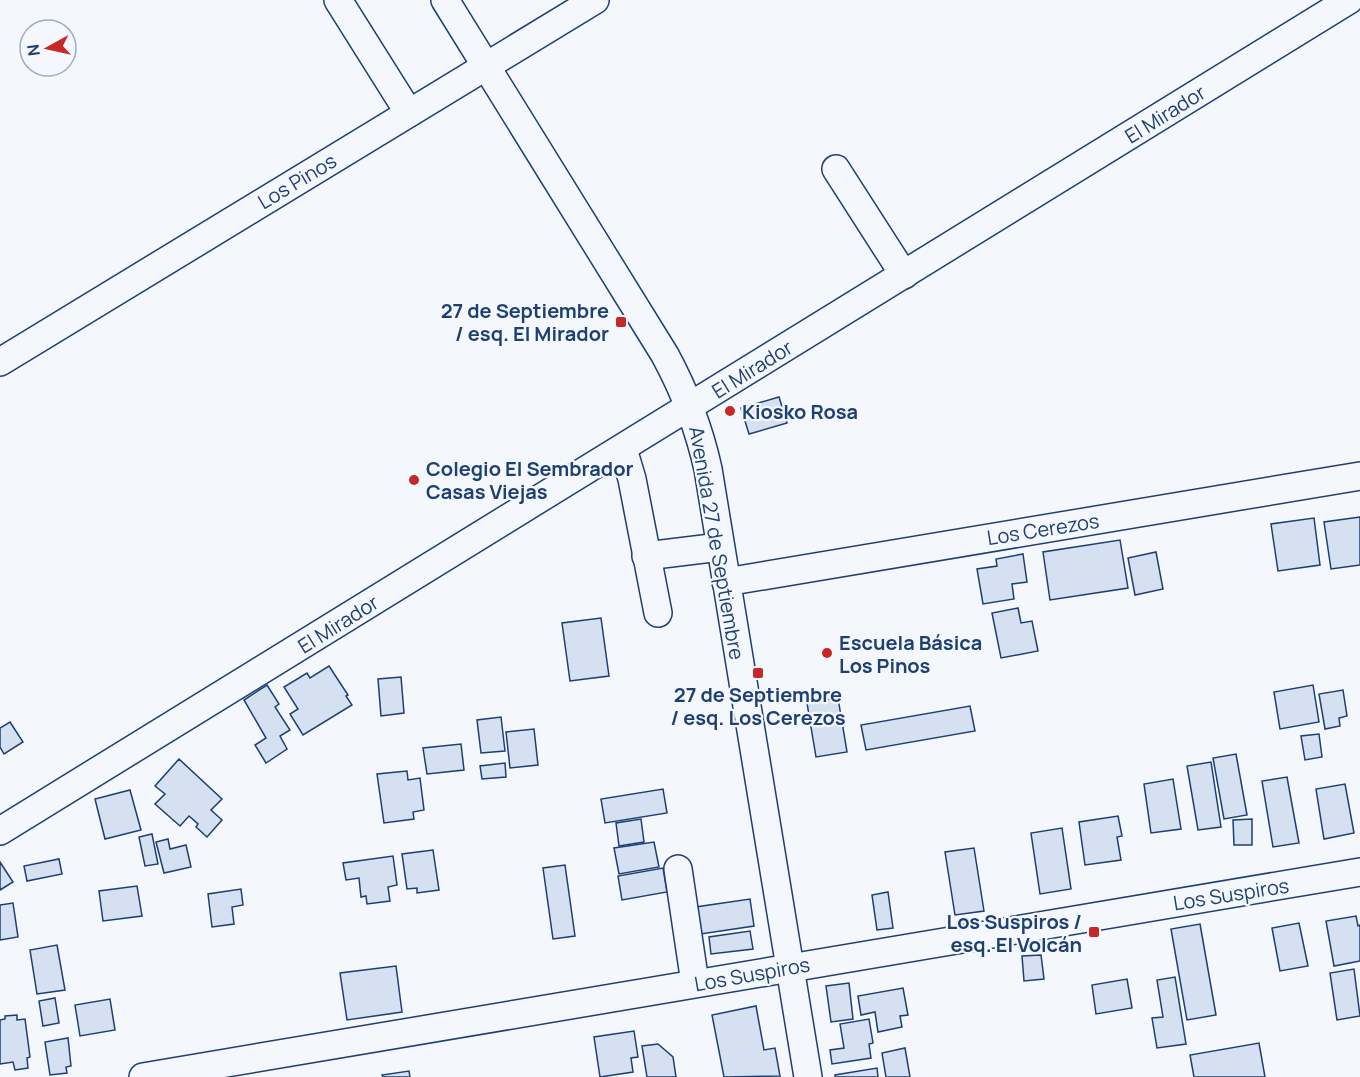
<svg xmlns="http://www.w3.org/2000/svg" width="1360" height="1077" font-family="Manrope,sans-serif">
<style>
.building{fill:#d5e0f0;stroke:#1d3f73;stroke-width:1.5}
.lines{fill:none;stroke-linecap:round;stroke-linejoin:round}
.minor-casing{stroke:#1d3f73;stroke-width:30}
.minor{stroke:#f4f7fb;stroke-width:27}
.poi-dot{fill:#c62828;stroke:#f4f7fb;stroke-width:2}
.labels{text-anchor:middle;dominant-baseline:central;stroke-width:4.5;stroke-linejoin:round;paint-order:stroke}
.street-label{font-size:20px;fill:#1d3f73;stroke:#f4f7fb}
.poi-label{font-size:20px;font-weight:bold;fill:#1d3f73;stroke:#f4f7fb;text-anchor:start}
</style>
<rect width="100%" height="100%" fill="#f4f7fb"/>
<g class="building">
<polygon points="779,397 787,423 749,434 741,408"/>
<polygon points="1360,517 1360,565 1331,569 1324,522"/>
<polygon points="1314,518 1320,565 1278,571 1271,524"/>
<polygon points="1120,540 1128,588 1050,600 1043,552"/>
<polygon points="1156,552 1163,589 1135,595 1128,558"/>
<polygon points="1023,554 1027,582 1012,584 1014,599 983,604 977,569 997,566 996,559"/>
<polygon points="1018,608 1021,623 1032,621 1038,651 1001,658 992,613"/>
<polygon points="601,618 609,676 570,681 562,623"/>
<polygon points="329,666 348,695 346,696 352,705 303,735 290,714 298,709 284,687 307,673 310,678"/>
<polygon points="401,677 404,713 381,716 378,679"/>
<polygon points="267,685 279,704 275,707 290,730 280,736 287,749 266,763 255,745 266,738 244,700"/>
<polygon points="1313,685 1319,722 1280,729 1274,692"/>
<polygon points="1343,690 1347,716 1339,718 1340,726 1325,729 1319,694"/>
<polygon points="838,698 847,752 816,757 807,703"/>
<polygon points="970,706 975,731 866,750 861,725"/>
<polygon points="501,717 505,751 481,753 477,720"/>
<polygon points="10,722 23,742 4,754 0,747 0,728"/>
<polygon points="534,729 538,765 510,768 506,732"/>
<polygon points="1319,734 1322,757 1305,760 1301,736"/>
<polygon points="461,744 464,770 427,774 423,748"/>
<polygon points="1236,754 1247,815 1224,819 1213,758"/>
<polygon points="179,759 222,799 211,810 222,820 207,837 196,827 198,824 189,816 180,826 155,804 165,794 155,786"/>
<polygon points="1211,762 1221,827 1198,830 1187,766"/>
<polygon points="505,763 506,777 482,779 480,766"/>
<polygon points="407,771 408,780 420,778 424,810 413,812 414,819 384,823 377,774"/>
<polygon points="1287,777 1299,843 1273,847 1262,781"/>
<polygon points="1173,779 1181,829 1151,833 1144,784"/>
<polygon points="1345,784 1354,833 1324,839 1316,789"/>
<polygon points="663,789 667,813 605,823 601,799"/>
<polygon points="130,790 141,830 105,839 95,799"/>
<polygon points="1118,816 1122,836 1117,837 1121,860 1085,865 1079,822"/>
<polygon points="641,819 644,842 619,846 616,823"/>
<polygon points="1252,819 1252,845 1234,845 1233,820"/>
<polygon points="1062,828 1071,889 1040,894 1031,833"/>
<polygon points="152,834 158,864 145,866 139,837"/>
<polygon points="168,839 170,849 186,845 191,867 164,873 156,842"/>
<polygon points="654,842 659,867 619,874 614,848"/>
<polygon points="974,848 984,911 955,915 945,852"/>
<polygon points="433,850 439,890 417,893 417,888 407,889 402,854"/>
<polygon points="393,856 397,885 388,887 390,901 367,904 366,896 361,897 359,878 346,880 343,863"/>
<polygon points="59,859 62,874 27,881 24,866"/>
<polygon points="0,862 13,882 0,890"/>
<polygon points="565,865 575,936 553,939 543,868"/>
<polygon points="663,868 667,892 622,900 618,876"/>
<polygon points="137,886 142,916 103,921 99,891"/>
<polygon points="241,889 243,905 232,907 234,924 212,927 208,894"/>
<polygon points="888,892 893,928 877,930 872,895"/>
<polygon points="750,899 754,926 694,935 689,908"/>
<polygon points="13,903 18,937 0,940 0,905"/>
<polygon points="1356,916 1358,926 1360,925 1360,961 1334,966 1326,921"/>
<polygon points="1299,923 1308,966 1280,971 1272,928"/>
<polygon points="1200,924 1216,1015 1187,1020 1171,929"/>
<polygon points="750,931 753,949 711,954 709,937"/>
<polygon points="57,945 65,990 37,994 30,950"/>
<polygon points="1041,955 1044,979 1024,981 1022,956"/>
<polygon points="396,966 402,1012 347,1020 340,973"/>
<polygon points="1354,969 1360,1016 1337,1020 1330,973"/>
<polygon points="1175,977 1186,1044 1157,1048 1152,1018 1163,1017 1157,980"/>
<polygon points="1127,979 1132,1008 1096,1014 1092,985"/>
<polygon points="849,983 853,1019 831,1022 826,986"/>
<polygon points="903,988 908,1015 900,1016 902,1027 878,1032 875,1012 861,1015 858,996"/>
<polygon points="55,998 59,1023 43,1026 39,1001"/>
<polygon points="110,999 115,1030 80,1036 75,1005"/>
<polygon points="756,1006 764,1050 775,1048 780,1076 724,1077 712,1015"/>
<polygon points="17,1015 17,1020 25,1019 30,1057 27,1058 28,1068 15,1070 13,1062 0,1064 0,1020 5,1019 5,1016"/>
<polygon points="869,1019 873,1043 869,1044 871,1058 832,1064 830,1050 844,1048 840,1024"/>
<polygon points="634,1031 638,1057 631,1058 633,1072 600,1077 594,1037"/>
<polygon points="68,1038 71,1066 66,1067 67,1073 50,1075 45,1042"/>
<polygon points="1259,1043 1265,1077 1194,1077 1190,1055"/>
<polygon points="658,1044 673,1057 676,1077 647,1077 642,1046"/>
<polygon points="905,1048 910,1077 886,1077 882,1053"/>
<polygon points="877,1068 878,1077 835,1077 835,1075"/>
<polygon points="409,1071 410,1077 383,1077 382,1075"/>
</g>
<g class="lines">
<g class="minor-casing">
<g id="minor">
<polyline points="338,0 409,113"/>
<path d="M445 0 665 355C685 392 699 428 708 469L808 1077"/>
<polyline points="836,169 904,275"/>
<polyline points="0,362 595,0"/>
<polyline points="623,449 632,479 658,613"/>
<polyline points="646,556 720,547"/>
<polyline points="726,582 1360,476"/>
<polyline points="0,831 1349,0"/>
<polyline points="678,869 695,983"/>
<polyline points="143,1077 1360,872"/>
</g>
</g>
<use href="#minor" class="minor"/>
</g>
<g class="poi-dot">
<rect x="615" y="316" width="12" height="12" rx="3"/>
<circle cx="730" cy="411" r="6"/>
<circle cx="414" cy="480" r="6"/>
<circle cx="827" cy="653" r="6"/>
<rect x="752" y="667" width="12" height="12" rx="3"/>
<rect x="1088" y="926" width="12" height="12" rx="3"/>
</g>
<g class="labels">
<g class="street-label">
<text transform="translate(1165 114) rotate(-32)">El Mirador</text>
<text transform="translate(297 181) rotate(-31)">Los Pinos</text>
<text transform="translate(752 369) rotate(-32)">El Mirador</text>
<text transform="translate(1043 529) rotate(-9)">Los Cerezos</text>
<text transform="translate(717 543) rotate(80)">Avenida 27 de Septiembre</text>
<text transform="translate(338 624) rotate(-32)">El Mirador</text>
<text transform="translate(1231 894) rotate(-9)">Los Suspiros</text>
<text transform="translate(752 974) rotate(-10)">Los Suspiros</text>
</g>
<g class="poi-label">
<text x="609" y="310" text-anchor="end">27 de Septiembre<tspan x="609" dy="23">/ esq. El Mirador</tspan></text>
<text x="742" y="411">Kiosko Rosa</text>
<text x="426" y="468">Colegio El Sembrador<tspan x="426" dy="23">Casas Viejas</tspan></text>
<text x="839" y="642">Escuela Básica<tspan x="839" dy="23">Los Pinos</tspan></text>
<text x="758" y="694" text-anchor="middle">27 de Septiembre<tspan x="758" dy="23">/ esq. Los Cerezos</tspan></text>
<text x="1082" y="921" text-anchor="end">Los Suspiros /<tspan x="1082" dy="23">esq. El Volcán</tspan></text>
</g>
</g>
<g transform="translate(48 48) rotate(262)"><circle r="28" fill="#f4f7fb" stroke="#9eadc5" stroke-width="1.5"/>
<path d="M0-4.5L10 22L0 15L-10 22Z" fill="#c62828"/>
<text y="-9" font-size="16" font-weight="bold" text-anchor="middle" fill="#1d3f73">N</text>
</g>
</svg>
